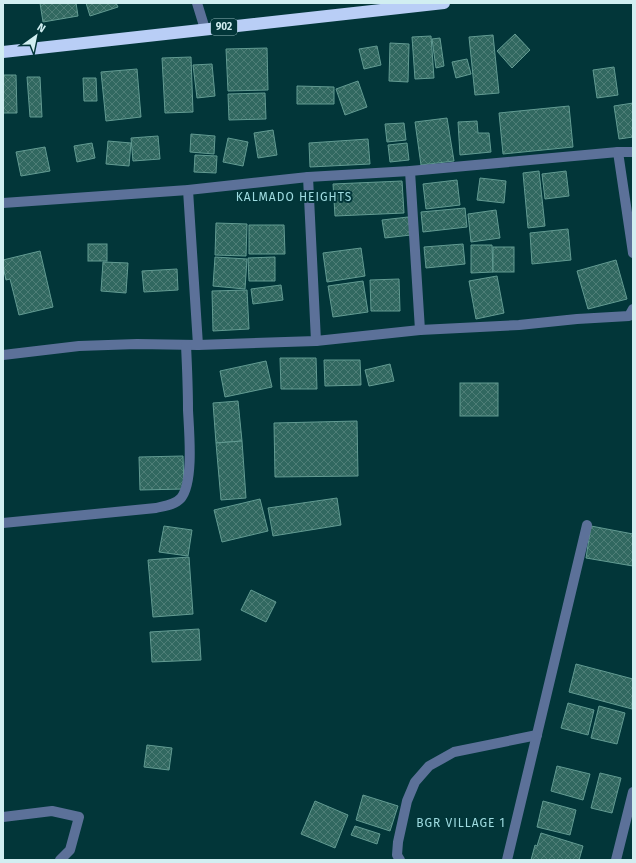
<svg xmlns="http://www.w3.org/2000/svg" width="636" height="863" font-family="'Fira Sans',sans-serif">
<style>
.building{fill:url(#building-cross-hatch);stroke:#629b92}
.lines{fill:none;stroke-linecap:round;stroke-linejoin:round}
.minor{stroke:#5c7199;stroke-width:10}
.highway{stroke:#b9cef6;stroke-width:12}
.labels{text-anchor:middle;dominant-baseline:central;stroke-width:4;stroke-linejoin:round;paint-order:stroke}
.shield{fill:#023639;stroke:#93b7ba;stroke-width:1}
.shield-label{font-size:10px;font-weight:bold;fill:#d1eef1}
.neighbourhood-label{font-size:12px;letter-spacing:1px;fill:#a0dde2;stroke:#023639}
</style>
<defs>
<pattern id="building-cross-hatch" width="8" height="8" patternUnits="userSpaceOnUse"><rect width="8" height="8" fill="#316860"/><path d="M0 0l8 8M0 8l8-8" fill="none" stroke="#4e7e77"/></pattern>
</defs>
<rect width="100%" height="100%" fill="#023639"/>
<g class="building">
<polygon points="40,3 76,3 78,16 43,22"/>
<polygon points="86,3 116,3 118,7 90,16"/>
<polygon points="515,34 530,50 512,68 497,51"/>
<polygon points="493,35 499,93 475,95 469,37"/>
<polygon points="431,36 434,78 415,79 412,37"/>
<polygon points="440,38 444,66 436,68 432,39"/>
<polygon points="390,43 409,44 408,82 389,81"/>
<polygon points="377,46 381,65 364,69 359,49"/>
<polygon points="267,48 268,90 228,91 226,49"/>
<polygon points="191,57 193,112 165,113 162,58"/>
<polygon points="467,59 471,74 456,78 452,62"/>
<polygon points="212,64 215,96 197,98 193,65"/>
<polygon points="614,67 618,95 597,98 593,70"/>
<polygon points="137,69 141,117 106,121 101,72"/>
<polygon points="3,75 16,75 17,113 3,113"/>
<polygon points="27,77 40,77 42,117 30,117"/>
<polygon points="83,78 96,78 97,101 84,101"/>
<polygon points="358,81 367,107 345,115 336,89"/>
<polygon points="297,86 334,87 334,104 297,104"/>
<polygon points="265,93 266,119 229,120 228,94"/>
<polygon points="633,103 633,137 619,139 614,106"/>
<polygon points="569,106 573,147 503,154 499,113"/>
<polygon points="447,118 454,161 421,165 415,122"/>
<polygon points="477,121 478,133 489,133 491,152 460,155 458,122"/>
<polygon points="404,123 406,140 387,142 385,124"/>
<polygon points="273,130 277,155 258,158 254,133"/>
<polygon points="191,134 215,136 214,154 190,152"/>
<polygon points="158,136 160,159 133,161 131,138"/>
<polygon points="228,138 248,142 243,166 223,162"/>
<polygon points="368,139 370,164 310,167 309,143"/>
<polygon points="108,141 131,143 129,166 106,164"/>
<polygon points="92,143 95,158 77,162 74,146"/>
<polygon points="407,143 409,160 390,162 388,145"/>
<polygon points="45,147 50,171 21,176 16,152"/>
<polygon points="195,155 217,156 216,173 194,172"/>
<polygon points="539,171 545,226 528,228 523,173"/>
<polygon points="566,171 569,196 545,199 542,174"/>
<polygon points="480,178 506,181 504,203 477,200"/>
<polygon points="457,180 460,205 426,209 423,184"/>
<polygon points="402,181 404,213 335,216 333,184"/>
<polygon points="465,208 467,227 423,232 421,212"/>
<polygon points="496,210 500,238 471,242 468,214"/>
<polygon points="408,217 411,235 385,238 382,220"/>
<polygon points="216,223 247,224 246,256 215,255"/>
<polygon points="249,225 284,225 285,254 249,254"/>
<polygon points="568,229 571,260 532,264 530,233"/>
<rect x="88" y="244" width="19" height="17"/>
<polygon points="463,244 465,264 426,268 424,247"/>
<polygon points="471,245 492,245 493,272 471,273"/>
<rect x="493" y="247" width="21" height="25"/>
<polygon points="361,248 365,276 327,282 323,253"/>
<polygon points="40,251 53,307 19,315 10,279 6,280 3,266 3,260"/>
<polygon points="215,257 247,259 245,289 213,286"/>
<polygon points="275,257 275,281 249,281 248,258"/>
<polygon points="616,260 627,299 588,309 577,271"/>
<polygon points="103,262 128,263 126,293 101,291"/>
<polygon points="177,269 178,290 144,292 142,271"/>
<polygon points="497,276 504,313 476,319 469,281"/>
<polygon points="399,279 400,311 371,311 370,280"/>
<polygon points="363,281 368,312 333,317 328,286"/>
<polygon points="281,285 283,300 253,304 251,289"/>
<polygon points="247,290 249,329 213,331 212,291"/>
<polygon points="280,358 316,358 317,389 281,389"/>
<polygon points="324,360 360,360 361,385 325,386"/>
<polygon points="266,361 272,387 225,397 220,371"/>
<polygon points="390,364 394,381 369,386 365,370"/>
<rect x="460" y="383" width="38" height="33"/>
<polygon points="238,401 242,441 216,443 213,403"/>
<polygon points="357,421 358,476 275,477 274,423"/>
<polygon points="242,441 246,498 221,500 216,443"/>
<polygon points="183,456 184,489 140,490 139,457"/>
<polygon points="337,498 341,525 273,536 268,508"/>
<polygon points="260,499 268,531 222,542 214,510"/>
<polygon points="164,526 192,530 188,556 159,552"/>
<polygon points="591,526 633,534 633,566 586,558"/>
<polygon points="189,557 193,614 153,617 148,560"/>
<polygon points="251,590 276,602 266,622 241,610"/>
<polygon points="199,629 201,660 152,662 150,632"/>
<polygon points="576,664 633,679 632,709 569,692"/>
<polygon points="568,703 594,710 588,735 561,728"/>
<polygon points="599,706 625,713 617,744 591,738"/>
<polygon points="147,745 172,748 169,770 144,767"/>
<polygon points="557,766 590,774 583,800 551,791"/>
<polygon points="600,773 621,778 612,813 591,808"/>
<polygon points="363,795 398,806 390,831 356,820"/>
<polygon points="315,801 348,815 335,848 301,834"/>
<polygon points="543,801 576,810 570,835 537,827"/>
<polygon points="355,826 380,834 377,844 351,835"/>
<polygon points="541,833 583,846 579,860 531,860 535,845 537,846"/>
</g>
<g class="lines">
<g class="minor">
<polyline points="197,3 205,29"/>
<polyline points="618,152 633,253"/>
<polyline points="410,171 420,330"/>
<polyline points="308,177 316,341"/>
<polyline points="188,190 198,345"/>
<polyline points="3,203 188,190 308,177 410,171 618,152 633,152"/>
<polyline points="3,355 79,346 137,344 198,345 316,341 420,330 519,325 577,319 629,316 633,309"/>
<path d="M3 523 156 508C164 506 175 505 181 498 194 482 189 431 188 410 188 388 187 366 186 345"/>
<polyline points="3,817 52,811 79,817 70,850 60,860"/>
<polyline points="400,860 397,855 398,842 407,801 415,782 429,766 454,752 537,735"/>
<polyline points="507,860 587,525"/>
<polyline points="616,860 633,792"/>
</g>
<polyline class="highway" points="3,52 444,3"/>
</g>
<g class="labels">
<rect class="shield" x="211" y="19" width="26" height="16" rx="3"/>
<g class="shield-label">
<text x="224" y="27">902</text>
</g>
<g class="neighbourhood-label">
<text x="294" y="197">KALMADO HEIGHTS</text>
<text x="461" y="823">BGR VILLAGE 1</text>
</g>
</g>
<rect width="636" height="863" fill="none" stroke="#d1eef1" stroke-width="8"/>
<g transform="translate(36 36) rotate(33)" stroke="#023639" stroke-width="3" paint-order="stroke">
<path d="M0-3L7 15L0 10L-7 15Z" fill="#d1eef1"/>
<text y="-6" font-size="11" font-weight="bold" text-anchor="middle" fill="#d1eef1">N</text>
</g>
</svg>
